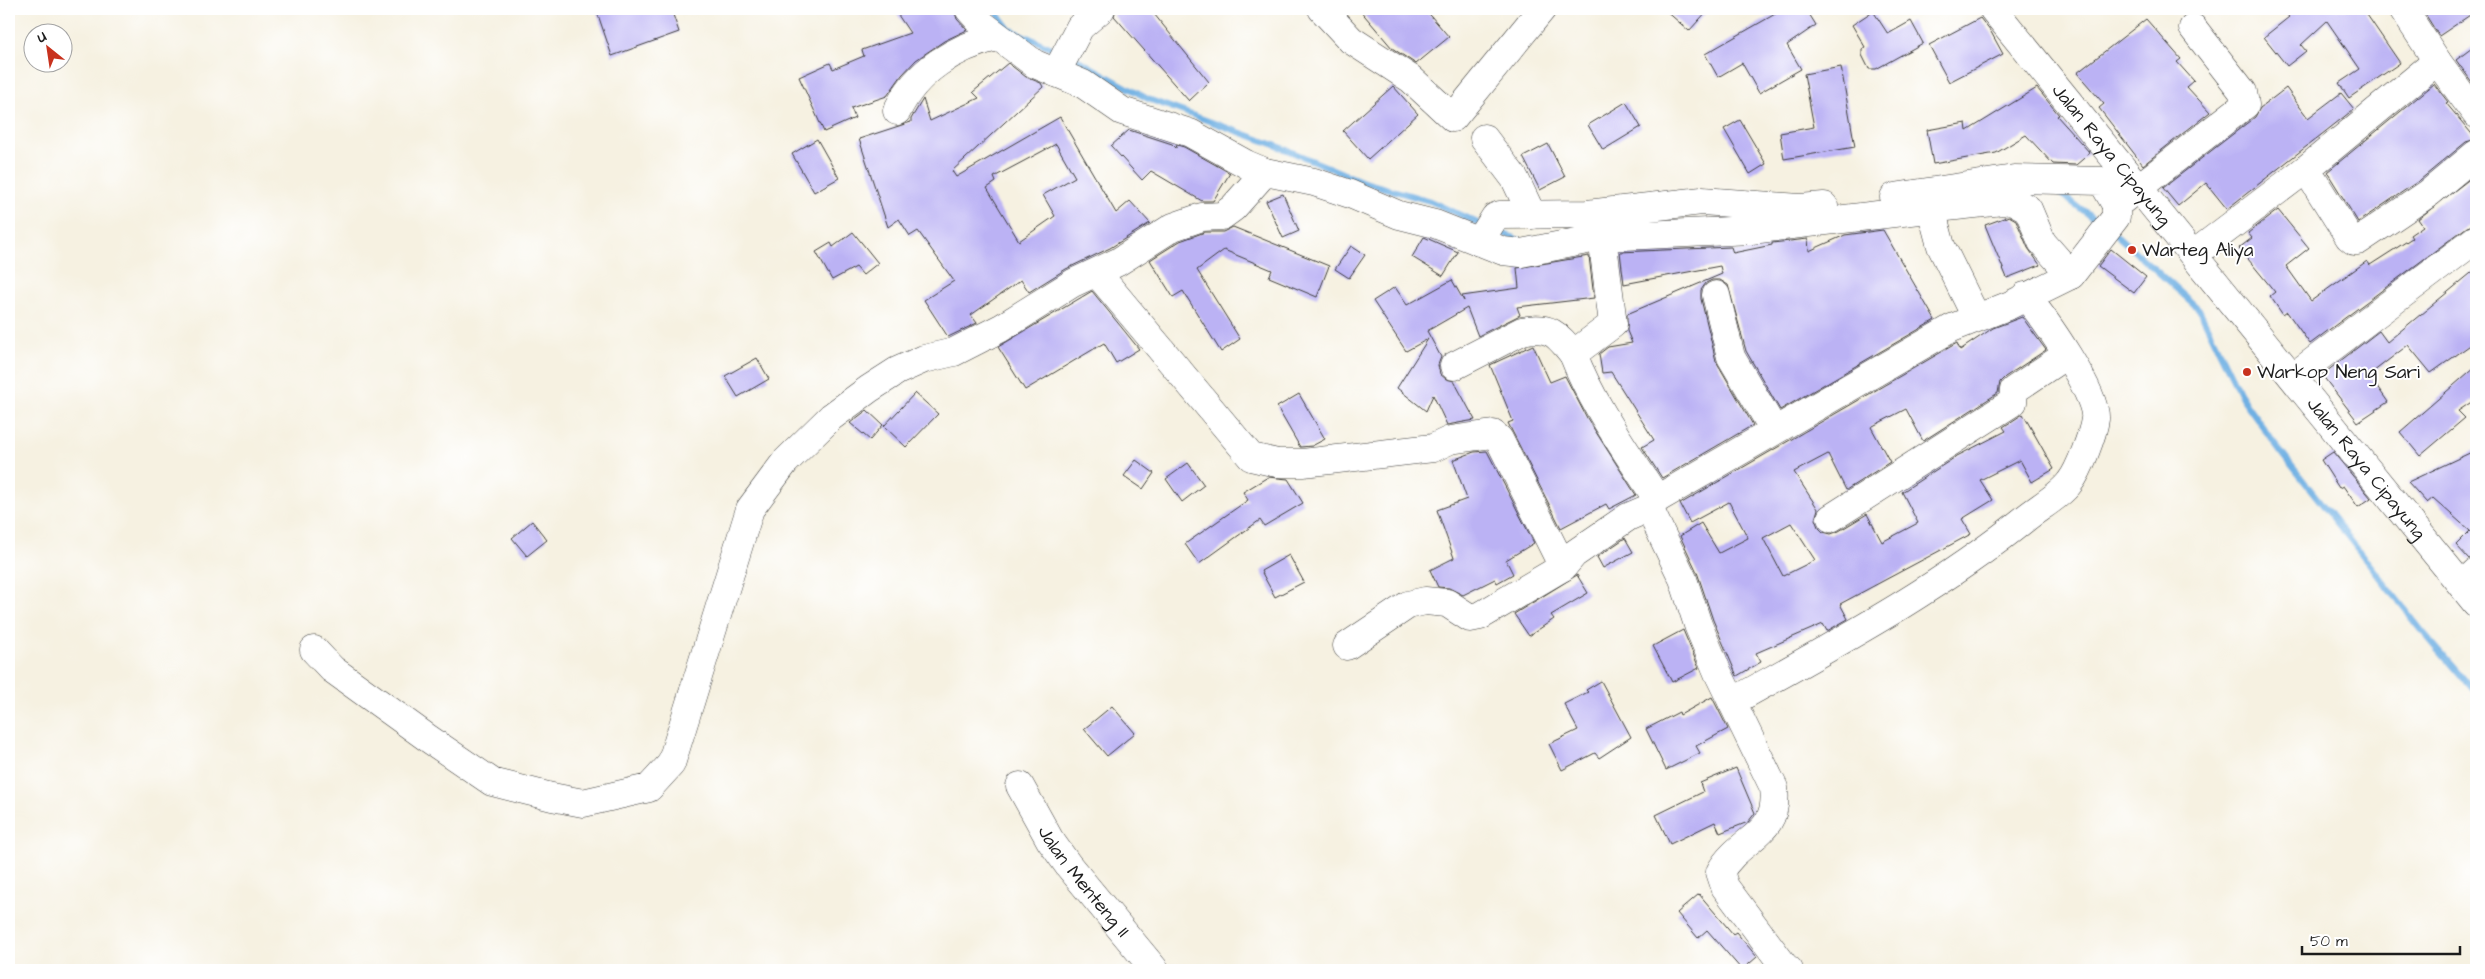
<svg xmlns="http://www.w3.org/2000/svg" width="2485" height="979" font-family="'Architects Daughter',sans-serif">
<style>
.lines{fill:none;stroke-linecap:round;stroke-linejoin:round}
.stream{stroke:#6fb0e3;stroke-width:6}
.building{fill:#bbb2f4;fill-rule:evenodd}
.minor-casing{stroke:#3d3c3a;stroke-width:29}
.major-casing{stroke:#3d3c3a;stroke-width:29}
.minor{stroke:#fff;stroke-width:28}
.major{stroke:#fff;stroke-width:28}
.poi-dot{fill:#c8321e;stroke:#fff;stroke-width:2}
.labels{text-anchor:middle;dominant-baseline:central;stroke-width:4;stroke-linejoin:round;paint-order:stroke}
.street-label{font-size:19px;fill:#1c1c1c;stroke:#fff}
.poi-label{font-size:19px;fill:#1c1c1c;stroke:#fff;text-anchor:start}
</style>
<rect width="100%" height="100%" fill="#fff"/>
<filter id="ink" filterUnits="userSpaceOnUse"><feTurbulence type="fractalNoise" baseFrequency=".02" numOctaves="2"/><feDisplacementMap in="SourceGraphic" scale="10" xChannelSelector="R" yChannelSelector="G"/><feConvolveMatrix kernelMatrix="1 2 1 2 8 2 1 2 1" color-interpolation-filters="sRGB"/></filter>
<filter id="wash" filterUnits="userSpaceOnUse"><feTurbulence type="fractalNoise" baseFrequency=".0096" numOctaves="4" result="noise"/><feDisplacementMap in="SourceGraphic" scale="20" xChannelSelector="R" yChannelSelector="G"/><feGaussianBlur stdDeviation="1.12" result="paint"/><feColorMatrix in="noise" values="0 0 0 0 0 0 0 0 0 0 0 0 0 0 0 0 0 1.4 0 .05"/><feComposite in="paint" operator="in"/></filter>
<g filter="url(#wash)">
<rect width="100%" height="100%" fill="#f6f1e1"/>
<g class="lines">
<g class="stream">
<polyline points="994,9 1009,29 1054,49"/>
<polyline points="1075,58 1148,99 1275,145 1364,182 1430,201 1482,225"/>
<polyline points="2055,190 2102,224"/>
<polyline points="1494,230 1519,240"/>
<polyline points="2112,231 2199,309 2242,398 2281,452 2423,632 2476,694"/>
</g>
</g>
<g id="blocks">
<g class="building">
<polygon points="596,9 671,9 679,32 612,56"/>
<polygon points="894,9 954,9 957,19 967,30 944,41 916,60 902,75 887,96 851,108 855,118 824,132 799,77 830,63 833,69 864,56 862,50 910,33"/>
<polygon points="1116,9 1150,9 1209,82 1189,101 1114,16"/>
<polygon points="1359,9 1425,9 1449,37 1416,64 1392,48"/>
<polygon points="1664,9 1709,9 1689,31"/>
<polygon points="1784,9 1806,9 1816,25 1787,45 1801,69 1759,93 1742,63 1718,77 1705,54"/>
<polygon points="2282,9 2363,9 2400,63 2349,98 2339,83 2360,69 2327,21 2301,45 2306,51 2287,66 2264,37 2289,17"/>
<polygon points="2422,9 2476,9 2476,11 2439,36"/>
<polygon points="1873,11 1888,34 1911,21 1923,43 1876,69 1869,69 1862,55 1862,49 1865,47 1852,25"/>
<polygon points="1980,18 1991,32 2003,54 1949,82 1929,45"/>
<polygon points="2146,19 2181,59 2177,62 2194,81 2187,87 2210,112 2143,165 2099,108 2104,104 2077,73"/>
<polygon points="2476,45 2476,84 2474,85 2456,60"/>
<path d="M1008 63 1026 77 1041 83 1043 87 952 171 956 177 1060 117 1116 213 1130 201 1150 223 1110 248 1066 269 1029 292 1021 280 971 315 977 323 948 337 924 300 954 281 918 231 910 236 899 219 888 227 859 139 911 122V119L923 99 930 121 979 98 973 92ZM1056 144 1075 177 1043 195 1055 216 1019 241 987 188 996 182 994 177Z"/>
<polygon points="1841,67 1855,147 1784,159 1780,133 1814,127 1804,74"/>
<polygon points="2434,84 2448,102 2446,103 2476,139 2466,142 2420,180 2358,222 2327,172"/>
<polygon points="1393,86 1418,114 1368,159 1343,131"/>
<polygon points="2037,88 2059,115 2057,116 2090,153 2076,165 2053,164 2026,135 1996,153 1933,164 1927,130 1966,123 1967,131"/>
<polygon points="2286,88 2308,118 2341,93 2354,109 2227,209 2206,183 2178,206 2163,188 2255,117 2260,108"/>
<polygon points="1626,102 1641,127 1603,150 1588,125"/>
<polygon points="1740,120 1766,164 1750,174 1724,129"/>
<polygon points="1129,130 1172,144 1176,148 1177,145 1184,147 1230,173 1213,201 1202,201 1151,171 1142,180 1111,146"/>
<polygon points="817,139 839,178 814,192 792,154"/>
<polygon points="1548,144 1565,177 1540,190 1523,157"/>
<polygon points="2476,174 2476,224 2467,227 2310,344 2287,312 2283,315 2270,296 2275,292 2239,248 2252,238 2248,233 2278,210 2309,248 2286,266 2311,301 2367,261 2370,265 2412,238 2410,235 2423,226 2418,219"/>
<polygon points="1283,194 1299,231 1283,238 1266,201"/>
<polygon points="2009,216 2016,220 2028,248 2040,265 2007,278 1985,225"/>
<polygon points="1233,227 1329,266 1317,297 1269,277 1272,270 1224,250 1197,270 1240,339 1221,352 1183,291 1173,297 1150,260 1180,241 1205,232 1223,232"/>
<polygon points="1883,230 1935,320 1780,410 1746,351 1728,285 1720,280 1712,280 1706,283 1701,290 1701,299 1716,361 1753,425 1662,478 1642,447 1654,440 1611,372 1602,373 1599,354 1608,347 1632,343 1627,331 1627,314 1722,274 1720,266 1624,284 1620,252 1731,247 1733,253 1772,245 1772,243 1808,239 1809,251 1845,235"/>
<polygon points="853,232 878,263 863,275 856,267 832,280 816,252 831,243 833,247"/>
<polygon points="1424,237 1458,252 1443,276 1412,257"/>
<polygon points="1351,246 1365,255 1349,278 1335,269"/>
<polygon points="2111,249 2146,277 2134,293 2098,266"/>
<polygon points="1589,256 1594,298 1517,307 1520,315 1478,336 1467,308 1427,331 1441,357 1438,365 1440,374 1446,379 1454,381 1475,420 1447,425 1433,395 1426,411 1397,388 1428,339 1406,351 1373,301 1395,287 1407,305 1452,280 1464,301 1462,296 1519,288 1517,268"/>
<polygon points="2476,269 2476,341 2431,373 2408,345 2369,375 2388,402 2358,422 2322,375 2379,331 2387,342"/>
<polygon points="1092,291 1139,349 1116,363 1104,343 1025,390 998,347"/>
<path d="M2022 317 2046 350 2005 377 2000 382 1998 393 1923 441 1906 409 1871 427 1890 462 1846 490 1828 454 1794 472 1818 509 1815 519 1818 527 1823 532 1831 534 1839 531 1867 514 1882 542 1918 523 1902 492 1957 456 2006 431 2003 427 2023 414 2054 469 2032 482 2020 460 1980 480 1993 500 1962 519 1971 534 1840 604 1848 619 1827 631 1823 624 1756 653 1761 662 1737 676 1713 620 1697 572 1680 536 1701 523 1719 553 1748 538 1729 502 1690 523 1680 504 1957 343 1960 350 1993 328ZM1791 523 1815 560 1783 576 1763 538Z"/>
<polygon points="1533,345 1550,382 1565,376 1587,418 1636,495 1609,509 1606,504 1561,528 1508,423 1513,421 1490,365"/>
<polygon points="757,358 769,379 738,397 725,376"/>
<polygon points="2476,366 2476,399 2458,411 2465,418 2420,456 2400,432"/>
<polygon points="915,393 938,414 906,447 884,426"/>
<polygon points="1299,394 1325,439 1312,446 1300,447 1277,407"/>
<polygon points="867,410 883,425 870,440 850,423"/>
<polygon points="2476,450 2476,557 2469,559 2456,545 2470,531 2433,498 2427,503 2408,482"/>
<polygon points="1487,451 1534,543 1506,560 1513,574 1497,583 1495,579 1463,595 1449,588 1438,587 1430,570 1454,558 1437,510 1467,499 1453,460 1474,452"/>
<polygon points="2333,452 2371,498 2358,507 2343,486 2339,488 2321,460"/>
<polygon points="1136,460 1154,473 1143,489 1124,476"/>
<polygon points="1188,463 1204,485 1182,502 1166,479"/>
<polygon points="1268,477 1288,479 1303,503 1264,526 1260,520 1199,564 1185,544 1248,500 1243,492"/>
<polygon points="532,521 547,540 527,556 512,538"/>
<polygon points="1625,538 1633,552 1603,568 1597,557"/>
<polygon points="1289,555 1304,582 1275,597 1261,571"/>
<polygon points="1577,575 1588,593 1551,615 1554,619 1529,636 1514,614"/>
<polygon points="1683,630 1699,668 1672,682 1653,646"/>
<polygon points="1601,681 1631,737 1599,758 1595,753 1562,770 1549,744 1578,730 1564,704 1588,692 1586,690"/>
<polygon points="1712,697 1728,729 1696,746 1700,753 1666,770 1646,729 1679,712 1680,715"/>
<polygon points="1112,706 1135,733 1107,756 1084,729"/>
<polygon points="1736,768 1755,813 1752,817 1748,822 1720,833 1715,822 1670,844 1656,815 1703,792 1700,783"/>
<polygon points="1699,894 1733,934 1736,932 1757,957 1742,970 1707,930 1698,938 1677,913"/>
</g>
</g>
</g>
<g filter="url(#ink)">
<use href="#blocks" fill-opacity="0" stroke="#3d3c3a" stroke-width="1"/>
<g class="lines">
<g class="minor-casing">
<g id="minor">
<polyline points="969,9 983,25 1035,64 1083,84 1122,111 1190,133 1246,164 1265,172 1314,182 1350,194 1399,215 1435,224 1503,251 1521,253 1602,237 1751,230 1928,209 1933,216 1941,246 1976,317"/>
<polyline points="1322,9 1351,40 1411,79 1453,118 1542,9"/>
<polyline points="2403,9 2437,61"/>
<polyline points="1056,73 1080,27 1101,9"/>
<path d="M897 111C916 71 955 47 997 37"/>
<polyline points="1484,138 1515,179 1532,215"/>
<polyline points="2306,169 2349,237 2354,241 2358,241 2429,193 2476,154"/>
<polyline points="1894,197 2014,179 2102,181 2116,205"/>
<polyline points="1928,209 2012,200 2028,209 2042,242 2071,275"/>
<path d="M1611 221 1602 237 1613 324 1573 354C1593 406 1627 452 1657 499"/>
<polyline points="1479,242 1495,217 1500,215 1587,214 1702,201 1800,208 1824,206"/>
<polyline points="2194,254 2306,169 2437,61 2476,114"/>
<polyline points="1097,273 1251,457 1277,463 1303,463 1433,448 1450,440 1493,434 1499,439 1563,567"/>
<polyline points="1716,295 1731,357 1774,430"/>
<path d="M1454 366 1522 331C1550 325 1557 334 1573 354"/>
<polyline points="2294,376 2476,239"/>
<path d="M1649 508 1683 579 1698 625 1718 673 1774 788C1780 837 1740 836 1720 872L1725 887 1784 966 1789 970"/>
<polyline points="1831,518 2013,402 2014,390 2066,355"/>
<polyline points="2462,585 2476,572"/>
<polyline points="1347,646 1408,605 1425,601 1447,603 1470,618 1480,616 1563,567 1574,554 1628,517 1649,508 1657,499 1952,328 2010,305 2071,275 2116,217 2116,205 2245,105 2243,92 2193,28"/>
<polyline points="314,650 332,669 429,739 492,782 552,797 583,803 649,788 671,764 750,509 785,462 831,417 869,389 897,371 924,359 954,352 1001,328 1073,283 1118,262 1173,227 1202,217 1222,216 1233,208 1265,172"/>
<path d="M1732 702C1832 646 1936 591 2026 518 2038 508 2061 495 2070 482 2079 471 2093 434 2095 419 2098 394 2043 316 2025 296"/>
<path id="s1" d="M1020 786 1050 840 1068 865 1155 970"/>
</g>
</g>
<g class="major-casing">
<g id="major">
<path id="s2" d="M1993 9 2476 603"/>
</g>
</g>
<use href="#minor" class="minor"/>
<use href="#major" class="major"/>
</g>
</g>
<g class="poi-dot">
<circle cx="2132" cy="250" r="5"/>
<circle cx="2247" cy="372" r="5"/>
</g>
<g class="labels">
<g class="street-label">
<text stroke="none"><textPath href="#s2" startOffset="188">Jalan Raya Cipayung</textPath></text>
<text stroke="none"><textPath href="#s2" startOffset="592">Jalan Raya Cipayung</textPath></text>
<text stroke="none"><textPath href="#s1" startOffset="115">Jalan Menteng II</textPath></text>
</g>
<g class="poi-label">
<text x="2142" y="250">Warteg Aliya</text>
<text x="2257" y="372">Warkop Neng Sari</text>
</g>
</g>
<rect width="2485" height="979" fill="none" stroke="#fff" stroke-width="30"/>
<g transform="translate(48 48) rotate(330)"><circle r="24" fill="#ffffff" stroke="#a4a4a4"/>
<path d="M0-4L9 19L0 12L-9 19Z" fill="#c8321e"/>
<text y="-8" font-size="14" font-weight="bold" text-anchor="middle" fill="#1c1c1c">U</text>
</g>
<path d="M2302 946v8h158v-8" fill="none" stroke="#1c1c1c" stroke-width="2.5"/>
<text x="2310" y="946" font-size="15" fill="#1c1c1c" stroke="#ffffff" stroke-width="4" paint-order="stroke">50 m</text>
</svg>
